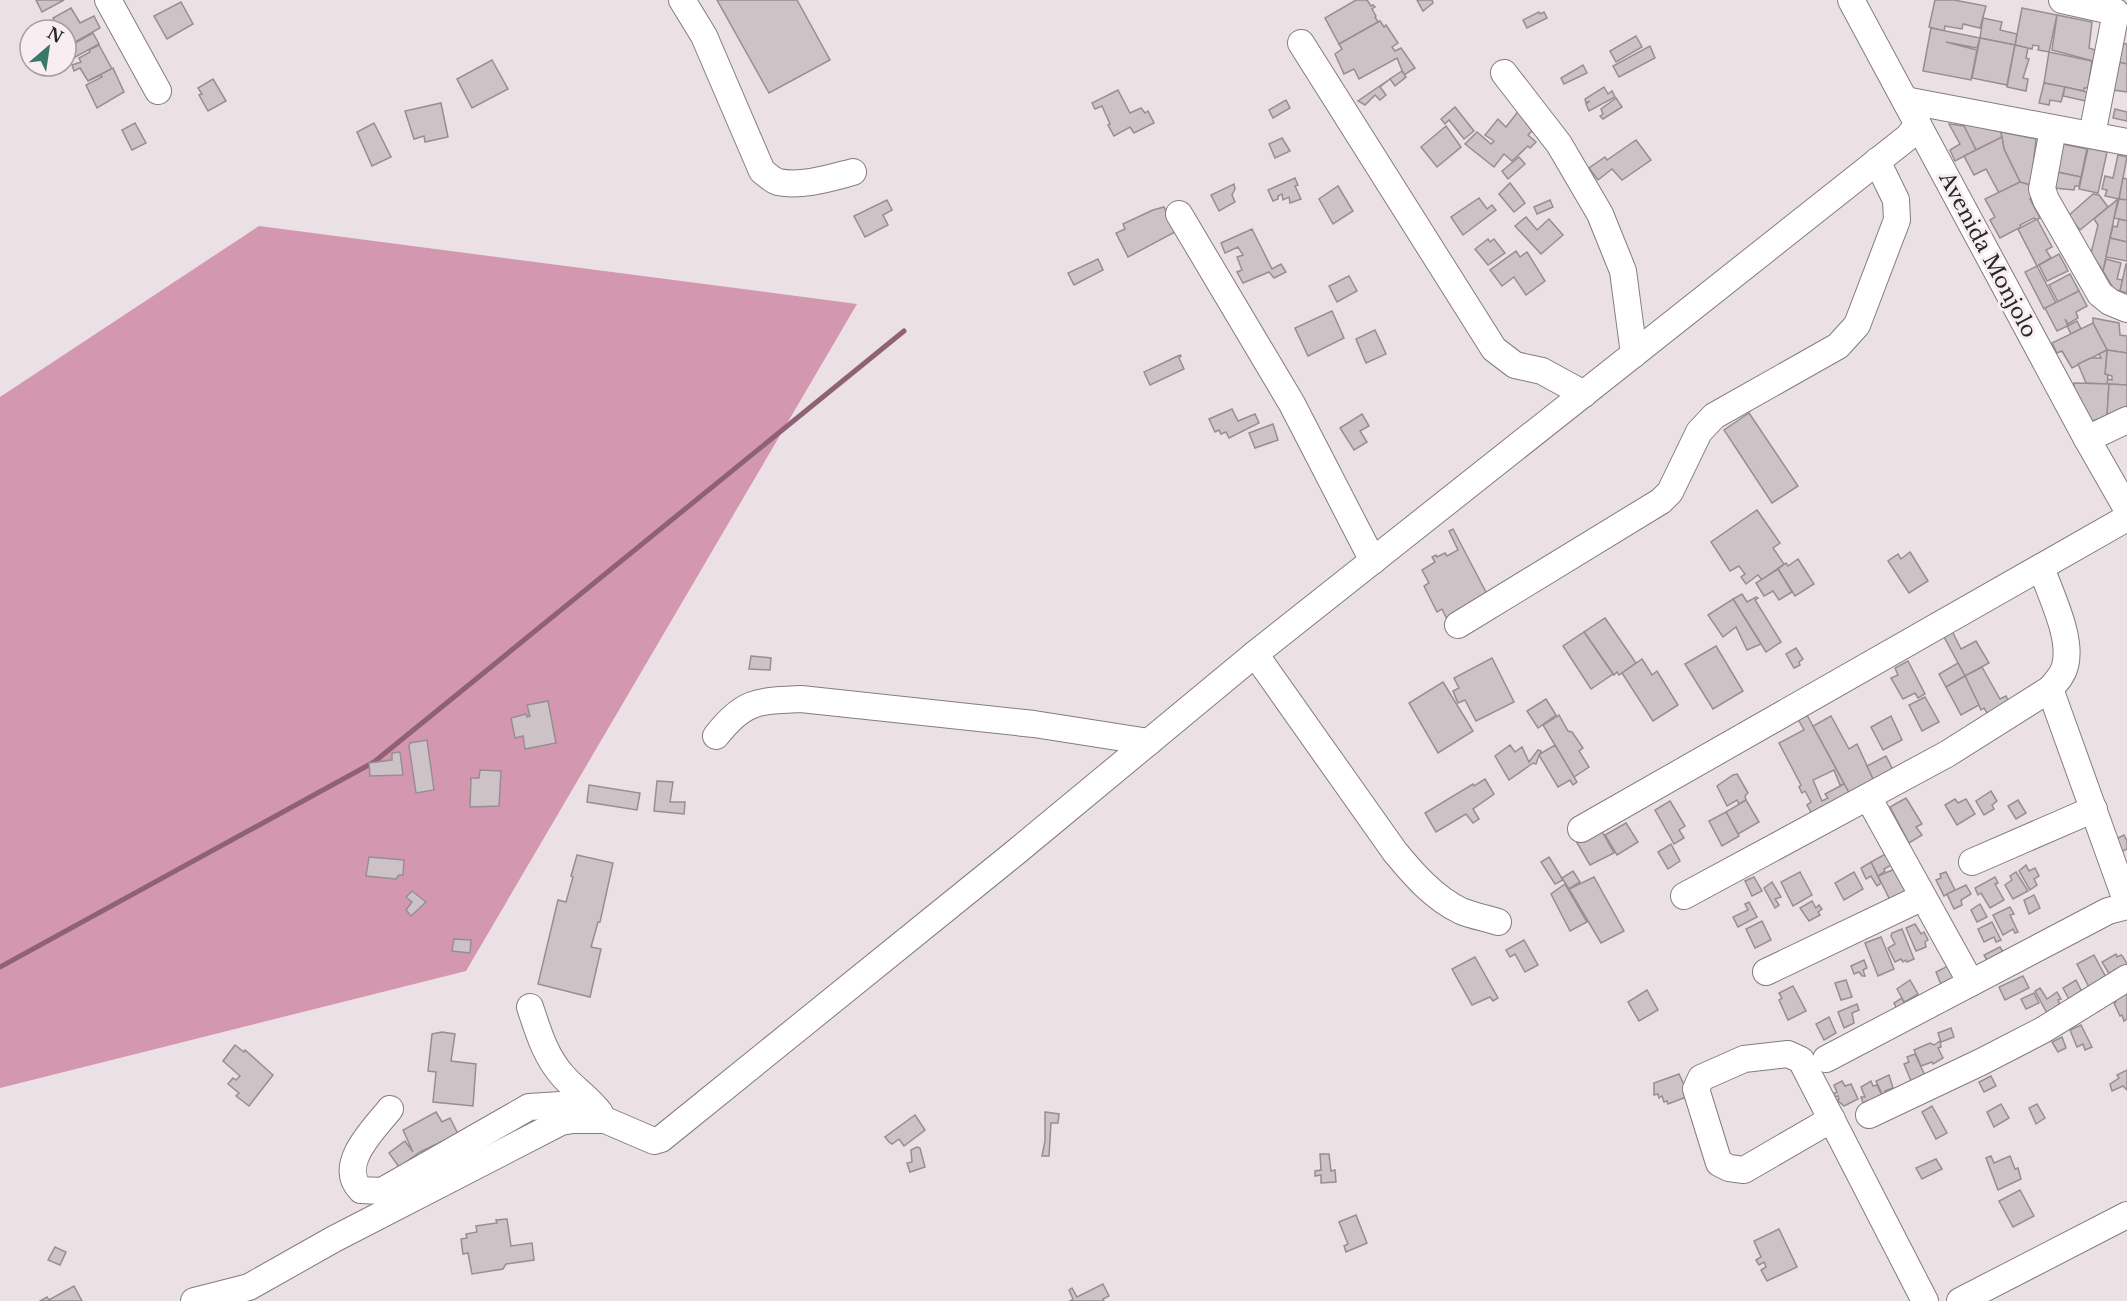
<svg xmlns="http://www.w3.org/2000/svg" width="2127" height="1301" font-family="'Libre Baskerville',serif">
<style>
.forest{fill:#d497b0}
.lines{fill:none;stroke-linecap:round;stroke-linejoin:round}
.stream{stroke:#8e6274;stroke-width:5}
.building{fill:#cdc3c7;stroke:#988e92;stroke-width:1.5;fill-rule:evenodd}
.minor-casing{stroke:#857c7f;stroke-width:28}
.minor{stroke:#fff;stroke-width:26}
.labels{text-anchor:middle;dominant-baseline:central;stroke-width:6;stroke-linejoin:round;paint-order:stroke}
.street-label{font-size:21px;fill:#2b2729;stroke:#f8eef1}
</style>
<rect width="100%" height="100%" fill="#ebe0e4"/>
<polygon class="forest" points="259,226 857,304 466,971 0,1088 0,397"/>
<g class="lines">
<polyline class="stream" points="0,967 374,762 904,331"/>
</g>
<g class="building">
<polygon points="36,0 64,0 42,12"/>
<polygon points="717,0 797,0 830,60 769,93"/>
<polygon points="1356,0 1367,0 1371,6 1373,5 1375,7 1372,9 1376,16 1375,17 1378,22 1380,21 1339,44 1325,18"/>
<polygon points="1417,0 1432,0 1433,3 1423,11"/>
<polygon points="1935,0 1954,0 1986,6 1980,28 1963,24 1962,29 1945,26 1944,31 1929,27"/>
<polygon points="181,2 193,24 167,39 154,16"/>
<polygon points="71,8 80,23 94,16 100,28 68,46 66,43 66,30 60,30 53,18"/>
<polygon points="2022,8 2057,15 2049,52 2038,50 2039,46 2033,45 2032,49 2015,45"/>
<polygon points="1539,12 1540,14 1544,12 1547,18 1527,28 1523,20"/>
<polygon points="2057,15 2092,22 2089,48 2095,50 2093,61 2052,50"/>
<polygon points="1983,18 2002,22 2000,30 2017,34 2015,45 1980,38"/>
<polygon points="1380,21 1384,27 1386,25 1398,43 1392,47 1395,51 1401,48 1415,68 1404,75 1397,58 1359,79 1354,69 1344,74 1335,54 1342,49 1339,44"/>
<polygon points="1931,28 1980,38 1977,48 1946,42 1977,50 1971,80 1923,71"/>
<polygon points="93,33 99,44 68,61 66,56 66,48"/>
<polygon points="1636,36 1642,47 1616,62 1610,51"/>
<polygon points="1980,38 2015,45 2007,85 1972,78"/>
<polygon points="2120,43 2127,44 2127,64 2116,62"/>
<polygon points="99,45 112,69 88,81 80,68 74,71 72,65 81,62 79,58 90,52 89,50"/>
<polygon points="2015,45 2028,48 2026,58 2029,59 2023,78 2028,79 2026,91 2007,87"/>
<polygon points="1650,46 1655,58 1619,77 1613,66"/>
<polygon points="2049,52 2092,61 2088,88 2084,88 2084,91 2044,83"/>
<polygon points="492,60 508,89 472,108 457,79"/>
<polygon points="2118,62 2127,64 2127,92 2113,90"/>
<polygon points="1583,65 1587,73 1564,84 1561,78"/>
<polygon points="113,68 124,92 97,108 86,85 102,77 101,75 88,81"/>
<polygon points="1402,71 1406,77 1395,86 1390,79"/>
<polygon points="213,79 226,101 208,111 199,95 202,94 198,88"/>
<polygon points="1390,79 1380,87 1386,95 1380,100 1375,95 1365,105 1358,101"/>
<polygon points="2044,83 2065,87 2061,102 2050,100 2049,105 2039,103"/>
<polygon points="1604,87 1608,94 1612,91 1615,97 1589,111 1586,104 1590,101 1586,103 1585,99"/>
<polygon points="2065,87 2087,92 2086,101 2063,96"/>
<polygon points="1118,90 1130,113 1141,108 1145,113 1148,111 1154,123 1134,133 1130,127 1114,136 1108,125 1110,124 1102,106 1095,109 1092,103"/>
<polygon points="1616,98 1622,107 1603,119 1600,116 1603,114 1601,109"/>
<polygon points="1286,100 1290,108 1273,118 1269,110"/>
<polygon points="441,103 448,137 425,142 424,136 414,139 405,111"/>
<polygon points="1455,107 1474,131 1464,139 1449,120 1445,124 1441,119"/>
<polygon points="1520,109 1533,130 1528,135 1536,142 1530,148 1528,146 1512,161 1504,154 1494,167 1465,144 1477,132 1491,144 1494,141 1485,135 1498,119 1506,127"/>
<polygon points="2115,109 2127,112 2127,121 2113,118"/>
<polygon points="135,123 146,143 132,150 122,130"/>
<polygon points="374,123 391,157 372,166 357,132"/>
<polygon points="1962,123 2001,132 2002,137 1976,150"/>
<polygon points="1949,124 1964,126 1976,150 1955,161 1950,150 1960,144"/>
<polygon points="1446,126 1461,147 1437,167 1421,147"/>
<polygon points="2001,132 2036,139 2031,185 2020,182 2004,149"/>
<polygon points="2002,137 2004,149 2020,182 1999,193 1986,169 1974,175 1964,156"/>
<polygon points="1282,138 1290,151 1275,158 1269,144"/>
<polygon points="1636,140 1651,160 1622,180 1612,169 1598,180 1589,168 1605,157 1607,160"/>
<polygon points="2058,143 2087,149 2081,177 2057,172"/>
<polygon points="2088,148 2107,152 2098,193 2079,189"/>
<polygon points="2118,155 2127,157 2119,199 2105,196 2107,190 2102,189 2105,176 2113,178"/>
<polygon points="1519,157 1525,164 1508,179 1502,171"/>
<polygon points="2057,172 2081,177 2079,186 2075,186 2074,190 2054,188"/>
<polygon points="1295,178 1298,185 1295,186 1301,199 1290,203 1289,197 1283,200 1282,194 1278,196 1278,199 1273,201 1268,190"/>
<polygon points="2123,178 2127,179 2127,200 2119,199"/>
<polygon points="2020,182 2030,185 2033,198 2030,199 2040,218 2036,220 2034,218 2020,225 2021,227 2000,238 1990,220 1995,217 1985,199"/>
<polygon points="1510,183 1525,203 1514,212 1499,194"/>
<polygon points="1234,184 1235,189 1232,195 1235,202 1219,211 1211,195"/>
<polygon points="1338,186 1353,211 1333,224 1319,199"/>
<polygon points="2093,194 2099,195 2108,207 2080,230 2068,216"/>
<polygon points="1479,198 1487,209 1492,205 1496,210 1463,235 1451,217"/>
<polygon points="2118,199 2106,257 2103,271 2091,253 2098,225 2094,219"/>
<polygon points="2119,199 2127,200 2127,221 2114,218"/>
<polygon points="887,200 892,210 883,215 888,225 865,237 854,216"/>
<polygon points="1550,200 1553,207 1537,214 1534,207"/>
<polygon points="1164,207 1175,232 1128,257 1116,233 1125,229 1123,224 1153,210"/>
<polygon points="1526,217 1537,230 1549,219 1563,235 1541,254 1515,226"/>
<polygon points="2037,219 2052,247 2046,250 2051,258 2037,266 2018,229"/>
<polygon points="2119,219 2127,221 2127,242 2110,238 2113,226 2117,227"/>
<polygon points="1252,229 1272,269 1281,264 1286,272 1274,278 1269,272 1243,283 1237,272 1242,270 1237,257 1243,255 1238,247 1225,253 1221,243"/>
<polygon points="2110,238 2127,242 2127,261 2106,257"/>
<polygon points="1488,239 1490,242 1494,239 1505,253 1488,265 1475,249"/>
<polygon points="1516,251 1520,257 1527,252 1545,281 1526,295 1514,277 1502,286 1490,270"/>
<polygon points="2059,254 2068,271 2047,281 2039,265"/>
<polygon points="1098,259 1103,270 1074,285 1068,273"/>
<polygon points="2106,259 2121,263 2117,279 2123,280 2120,291 2114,290 2103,271"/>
<polygon points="2126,264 2127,264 2127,293 2120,291"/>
<polygon points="2037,266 2056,303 2044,309 2025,272"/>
<polygon points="2070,274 2079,291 2058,302 2049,285"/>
<polygon points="1349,276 1357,291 1337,302 1329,286"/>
<polygon points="2079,291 2087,306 2076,312 2078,318 2068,324 2065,319 2068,326 2077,321 2081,329 2071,334 2067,326 2057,331 2045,308"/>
<polygon points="1332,311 1344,338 1308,356 1295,328"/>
<polygon points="2093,318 2119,323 2120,335 2127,336 2127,353 2107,350 2093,323"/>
<polygon points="2093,323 2107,350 2072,368 2062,351 2057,353 2052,343"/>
<polygon points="1375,330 1386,354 1366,363 1356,339"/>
<polygon points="2107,350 2127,353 2127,385 2107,384 2107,379 2112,380 2112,376 2105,374"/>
<polygon points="2107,350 2105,374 2108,375 2107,384 2086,383 2078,364 2091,358 2101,358 2099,354"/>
<polygon points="1180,355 1181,356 1179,358 1184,369 1150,385 1144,372"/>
<polygon points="2074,383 2109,384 2107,416 2089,422 2074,394"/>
<polygon points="2109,384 2127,385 2127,409 2107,416"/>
<polygon points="1232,409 1238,421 1255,414 1259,423 1229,438 1226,432 1221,434 1219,430 1215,432 1209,419"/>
<polygon points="1749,413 1798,486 1772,503 1724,430"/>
<polygon points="1362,414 1369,426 1360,431 1367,442 1354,450 1340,428"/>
<polygon points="1273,424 1278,440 1255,448 1249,433"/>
<polygon points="1757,510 1780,543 1773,548 1784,564 1762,580 1758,575 1746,584 1741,577 1745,574 1739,566 1730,571 1711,542"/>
<polygon points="1453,529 1488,596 1450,625 1442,609 1437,612 1424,586 1429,583 1422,570 1435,562 1432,557 1436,555 1437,557 1445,553 1447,556 1458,550 1449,531"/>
<polygon points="1910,552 1928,581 1909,593 1888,561 1898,554 1901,559"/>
<polygon points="1798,559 1814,584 1795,596 1778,569 1786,563 1788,566"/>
<polygon points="1778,569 1792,592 1779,600 1773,591 1764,596 1756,583"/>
<polygon points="1742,594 1747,602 1756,597 1758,598 1755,600 1781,642 1766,652 1733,599"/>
<polygon points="1733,599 1761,644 1747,650 1736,627 1723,637 1708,615"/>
<polygon points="1605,618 1636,663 1619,675 1617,672 1614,675 1584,632"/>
<polygon points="1951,629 1961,649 1976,641 1989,663 1965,676 1942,633"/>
<polygon points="1584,632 1613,674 1591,689 1563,646"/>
<polygon points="1716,646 1743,691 1713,709 1685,664"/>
<polygon points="1796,648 1803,659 1799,662 1800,665 1794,668 1786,654"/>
<polygon points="751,656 771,658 770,670 749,669"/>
<polygon points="1492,658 1514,702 1476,721 1465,700 1458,703 1453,691 1459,688 1454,678"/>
<polygon points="1642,659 1652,675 1657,671 1678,705 1653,721 1622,673"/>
<polygon points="1908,661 1925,694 1918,698 1915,693 1903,699 1891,678 1898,675 1895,668"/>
<polygon points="1958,663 1965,676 1946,687 1939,674"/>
<polygon points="1982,667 2000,699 2006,696 2011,707 1991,719 1984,708 1981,710 1965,676"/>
<polygon points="1965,676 1979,705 1961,715 1946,687"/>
<polygon points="1443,682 1473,731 1438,753 1409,703"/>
<polygon points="1925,697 1939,722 1922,731 1909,705"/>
<polygon points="1546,699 1556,715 1538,728 1527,711"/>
<polygon points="548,701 556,743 525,749 523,736 515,738 511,718 526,714 527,717 530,716 527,705"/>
<polygon points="1559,715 1568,731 1572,732 1583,748 1579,751 1589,767 1574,777 1543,725"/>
<path d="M1807 715 1851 796 1813 816 1807 805 1811 802 1805 791 1802 793 1799 787 1801 785 1779 743 1804 730 1798 719ZM1834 770 1840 785 1844 784 1825 794 1828 798 1822 801 1813 780Z"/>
<polygon points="1831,716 1849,749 1857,744 1875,783 1851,796 1813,726"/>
<polygon points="1891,716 1902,740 1883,750 1871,727"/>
<polygon points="427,740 434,790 416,793 409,746 410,743"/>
<polygon points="1510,745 1515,752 1522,747 1529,762 1538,750 1541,751 1540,754 1555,745 1577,782 1573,785 1570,780 1558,787 1539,755 1536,764 1533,763 1509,780 1495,756"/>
<polygon points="400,752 403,775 370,776 369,763 392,760 392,753"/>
<polygon points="1886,756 1894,772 1875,783 1867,766"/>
<polygon points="480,770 501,771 499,806 470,807 471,778 479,778"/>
<polygon points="1737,774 1748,793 1745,796 1746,800 1739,804 1737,800 1727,806 1717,786 1733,775"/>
<polygon points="1485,779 1494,794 1473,809 1479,819 1473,823 1466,814 1436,832 1425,813 1473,784 1474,786"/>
<polygon points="657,781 673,782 670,802 685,802 684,814 654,811"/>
<polygon points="589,785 640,793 637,810 587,802"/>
<polygon points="1991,791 1997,801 1992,805 1994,809 1984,815 1976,801"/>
<polygon points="1906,798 1922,824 1916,827 1922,835 1909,843 1890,807"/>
<polygon points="1955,799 1958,803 1966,799 1975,814 1957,825 1945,805"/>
<polygon points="1746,800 1759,822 1738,834 1726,812"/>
<polygon points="2018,800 2026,813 2016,819 2008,806"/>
<polygon points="1670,801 1685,826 1679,830 1684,838 1674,844 1655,810"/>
<polygon points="1726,812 1739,836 1722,846 1709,821"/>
<polygon points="1626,823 1638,842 1617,855 1605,835"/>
<polygon points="1599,826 1614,853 1590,865 1576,841"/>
<polygon points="2124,835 2127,841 2127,849 2119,853 2112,841"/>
<polygon points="1671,844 1680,861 1668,869 1658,852"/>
<polygon points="1889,852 1895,863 1884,869 1885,871 1878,876 1871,862"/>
<polygon points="577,855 613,863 600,922 598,922 591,947 601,949 590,997 538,984 558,900 566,902 573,877 571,876"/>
<polygon points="369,857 404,860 403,875 399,875 396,879 366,876"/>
<polygon points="1549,857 1563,880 1555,884 1541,862"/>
<polygon points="1871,862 1881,883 1877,886 1871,876 1866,879 1861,868"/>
<polygon points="2026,865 2029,871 2035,868 2039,876 2034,879 2037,885 2030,890 2019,871"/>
<polygon points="1895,869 1910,893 1894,908 1878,876"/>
<polygon points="1573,871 1580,882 1569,889 1562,878"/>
<polygon points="1800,872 1812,895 1793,906 1781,882"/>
<polygon points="1854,872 1863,889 1844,900 1835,883"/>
<polygon points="1946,872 1955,890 1944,896 1936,880 1941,878 1940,874"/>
<polygon points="2016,872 2028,891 2013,899 2005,885 2012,880 2010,876"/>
<polygon points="1594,877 1624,931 1601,943 1569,889"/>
<polygon points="1754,877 1762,891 1752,896 1745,881"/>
<polygon points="1995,877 1998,883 1995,884 2004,900 1990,908 1981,893 1978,895 1975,888"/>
<polygon points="1772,882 1781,897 1775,899 1779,905 1775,908 1764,888"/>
<polygon points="1565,884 1587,922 1570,931 1551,894"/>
<polygon points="1966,885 1971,894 1961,900 1962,905 1954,909 1947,894"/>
<polygon points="412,891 426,902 411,916 406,910 412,902 406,897"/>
<polygon points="2034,895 2040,908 2029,914 2024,900"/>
<polygon points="1812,901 1816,908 1819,905 1822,909 1818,912 1820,915 1809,921 1800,908"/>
<polygon points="1749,902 1757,917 1738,927 1733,917 1748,910 1745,904"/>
<polygon points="1980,904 1987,917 1977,922 1971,910"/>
<polygon points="2010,907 2014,914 2010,915 2018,932 2015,933 2013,929 2003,935 1993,915"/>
<polygon points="1762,921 1771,940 1755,948 1746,929"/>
<polygon points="1992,922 2001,940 1996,942 1994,937 1984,942 1978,929"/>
<polygon points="1915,924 1921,934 1924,932 1928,940 1925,942 1926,947 1916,951 1906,928"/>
<polygon points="1902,929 1914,959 1907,962 1906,960 1903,962 1901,959 1895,962 1888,948 1895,944 1891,936 1892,933"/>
<polygon points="1881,937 1894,969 1878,976 1865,943"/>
<polygon points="454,939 471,940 470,953 452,951"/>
<polygon points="1524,940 1538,965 1525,972 1515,954 1510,957 1506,950"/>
<polygon points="2000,947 2010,963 1994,972 1984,955"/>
<polygon points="2116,954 2117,957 2121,955 2123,957 2127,964 2127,973 2113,980 2102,962"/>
<polygon points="2094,955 2108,981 2091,991 2077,964"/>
<polygon points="1475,957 1498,998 1493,1001 1490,997 1472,1005 1452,969"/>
<polygon points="1864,960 1867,968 1863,970 1865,976 1862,976 1859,972 1854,974 1851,966"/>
<polygon points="1950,965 1959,982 1943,989 1936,972"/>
<polygon points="2023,976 2029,988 2005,1000 1999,987"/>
<polygon points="1846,980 1852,997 1841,1000 1835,983"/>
<polygon points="1910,980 1918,994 1905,1002 1902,999 1907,1008 1899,1013 1894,1003 1902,998 1897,989"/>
<polygon points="2076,980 2083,994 2070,1001 2063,988"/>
<polygon points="1793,986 1806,1011 1788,1020 1779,1000 1782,998 1779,993"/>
<polygon points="2040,988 2047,999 2057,992 2061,999 2058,1000 2061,1008 2048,1015 2035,991"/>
<polygon points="1647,990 1658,1010 1639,1021 1628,1002"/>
<polygon points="2127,990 2127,1019 2124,1021 2122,1015 2120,1016 2114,1003 2116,1002 2114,1000"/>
<polygon points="2034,993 2039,1003 2026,1009 2021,999"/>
<polygon points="1857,1004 1859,1010 1852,1013 1854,1023 1844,1028 1838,1012"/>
<polygon points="1829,1017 1836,1033 1824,1040 1816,1024"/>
<polygon points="2081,1025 2092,1047 2085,1050 2083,1044 2077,1047 2070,1030"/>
<polygon points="1951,1028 1954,1037 1941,1042 1938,1033"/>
<polygon points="442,1032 455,1034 451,1061 476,1064 473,1106 433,1102 436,1072 428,1071 432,1034"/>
<polygon points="2062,1037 2066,1048 2058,1052 2052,1042"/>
<polygon points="1940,1041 1941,1047 1938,1048 1943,1058 1933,1064 1932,1062 1921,1066 1914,1050 1930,1043 1934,1045"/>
<polygon points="235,1045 244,1052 245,1050 273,1075 249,1106 236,1096 239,1093 228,1084 233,1078 236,1080 240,1076 223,1061"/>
<polygon points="1915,1054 1928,1082 1914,1088 1904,1064 1909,1062 1907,1057"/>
<polygon points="2127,1070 2127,1090 2123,1086 2112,1091 2110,1084 2119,1078 2117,1075"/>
<polygon points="1679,1074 1684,1085 1689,1084 1689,1096 1668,1104 1667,1101 1664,1102 1662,1096 1659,1098 1658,1094 1654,1095 1654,1083"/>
<polygon points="1889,1075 1893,1088 1885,1091 1888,1097 1884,1098 1876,1081"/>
<polygon points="1991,1076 1996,1086 1984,1092 1979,1082"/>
<polygon points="1842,1081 1845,1086 1851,1084 1858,1099 1844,1106 1837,1100 1839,1099 1838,1096 1834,1097 1833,1094 1837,1092 1834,1085"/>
<polygon points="1871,1081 1873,1086 1877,1085 1885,1102 1867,1101 1863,1103 1861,1097 1865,1097 1861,1087"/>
<polygon points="2001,1104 2009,1118 1994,1127 1987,1112"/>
<polygon points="2037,1104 2045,1118 2036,1124 2029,1108"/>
<polygon points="1932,1106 1947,1133 1936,1139 1922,1112"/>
<polygon points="436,1112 442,1122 450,1118 458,1134 420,1152 399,1167 389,1153 405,1141 413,1152 403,1130"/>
<polygon points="1045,1112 1059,1114 1058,1123 1051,1123 1049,1156 1042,1156 1045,1141"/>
<polygon points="915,1115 925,1130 904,1146 899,1139 892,1144 889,1142 885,1137"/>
<polygon points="917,1147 920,1148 925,1167 910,1172 907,1163 912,1162 911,1150"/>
<polygon points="1320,1154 1329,1154 1331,1171 1335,1170 1336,1182 1321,1183 1321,1175 1315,1176 1315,1171 1321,1170"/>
<polygon points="1991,1156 1994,1163 2010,1156 2015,1169 2018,1168 2021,1179 1998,1190 1986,1158"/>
<polygon points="1936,1159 1942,1169 1922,1179 1916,1168"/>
<polygon points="2020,1190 2034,1216 2013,1227 1999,1201"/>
<polygon points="1356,1215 1367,1243 1346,1252 1344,1246 1348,1244 1339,1222"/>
<polygon points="507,1219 511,1246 532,1243 534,1260 506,1264 503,1269 472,1274 468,1253 463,1254 461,1239 467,1238 466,1234 477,1232 476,1226 497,1223 496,1220"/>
<polygon points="1779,1229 1797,1267 1767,1281 1761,1270 1766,1267 1764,1262 1759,1265 1756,1260 1761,1257 1754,1241"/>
<polygon points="55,1247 66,1252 60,1265 48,1260"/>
<polygon points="1103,1284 1109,1296 1103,1299 1104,1301 1070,1301 1073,1299 1069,1290 1072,1288 1077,1297"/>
<polygon points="74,1286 82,1301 40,1301 47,1297 49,1300"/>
</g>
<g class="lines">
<g class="minor-casing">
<g id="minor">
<polyline points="108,0 158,91"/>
<path d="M682 0 704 36 762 171C767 175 772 180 778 182 802 187 830 178 853 172"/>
<polyline points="1851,0 2087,439 2127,509"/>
<polyline points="2062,0 2116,12 2092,135"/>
<polyline points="1301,43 1494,349 1515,365 1542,371 1584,394"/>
<polyline points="1504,73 1559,144 1600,214 1623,271 1634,354"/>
<polyline points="1905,100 2127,142"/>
<polyline points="2053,129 2042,189 2046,200 2100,294 2110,302 2127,309"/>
<polyline points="1179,214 1292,404 1373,561"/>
<polyline points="2087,439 2127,420"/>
<polyline points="1458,625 1661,501 1670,492 1699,432 1714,416 1838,346 1857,325 1897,220 1896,200 1877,161"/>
<path d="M1255 654 1395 852C1414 875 1434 898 1461 911 1473 916 1486 918 1498 922"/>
<polyline points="2050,689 2127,903"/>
<path d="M716 736C744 700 758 701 801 699L1034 724 1149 742"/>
<polyline points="1868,797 1971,983"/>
<polyline points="1581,829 2127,518"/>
<polyline points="1972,862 2094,809"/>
<path d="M1684 896 1947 754 2050 689C2056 682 2063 675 2065 666 2073 638 2050 594 2041 567"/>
<polyline points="1766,972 1923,897"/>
<path d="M530 1007C538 1031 545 1056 563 1076 574 1089 589 1098 600 1113"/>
<polyline points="1826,1059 2108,911 2127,906"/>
<path d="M390 1109C374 1129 336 1165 361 1190L382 1191 529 1107 561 1105 587 1107"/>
<polyline points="1869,1115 1981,1062 2043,1030 2127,978"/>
<polyline points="1832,1119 1744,1170 1729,1168 1719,1163 1696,1089 1701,1078 1744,1059 1788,1054 1801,1060 1925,1301"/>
<polyline points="194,1301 249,1287 334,1239 561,1122 573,1120 605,1120 654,1141 661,1139 1016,852 1255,654 1908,137 1918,124"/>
<polyline points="1960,1301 2127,1215"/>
</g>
</g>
<use href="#minor" class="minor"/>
</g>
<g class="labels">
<g class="street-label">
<text transform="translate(1988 255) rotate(62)">Avenida Monjolo</text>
</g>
</g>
<g transform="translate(48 48) rotate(29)"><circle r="28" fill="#f8eef1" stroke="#a69ea1" stroke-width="1.5"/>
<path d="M0-4.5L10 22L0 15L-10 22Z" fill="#397967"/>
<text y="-9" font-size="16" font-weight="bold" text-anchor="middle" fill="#2b2729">N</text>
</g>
</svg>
